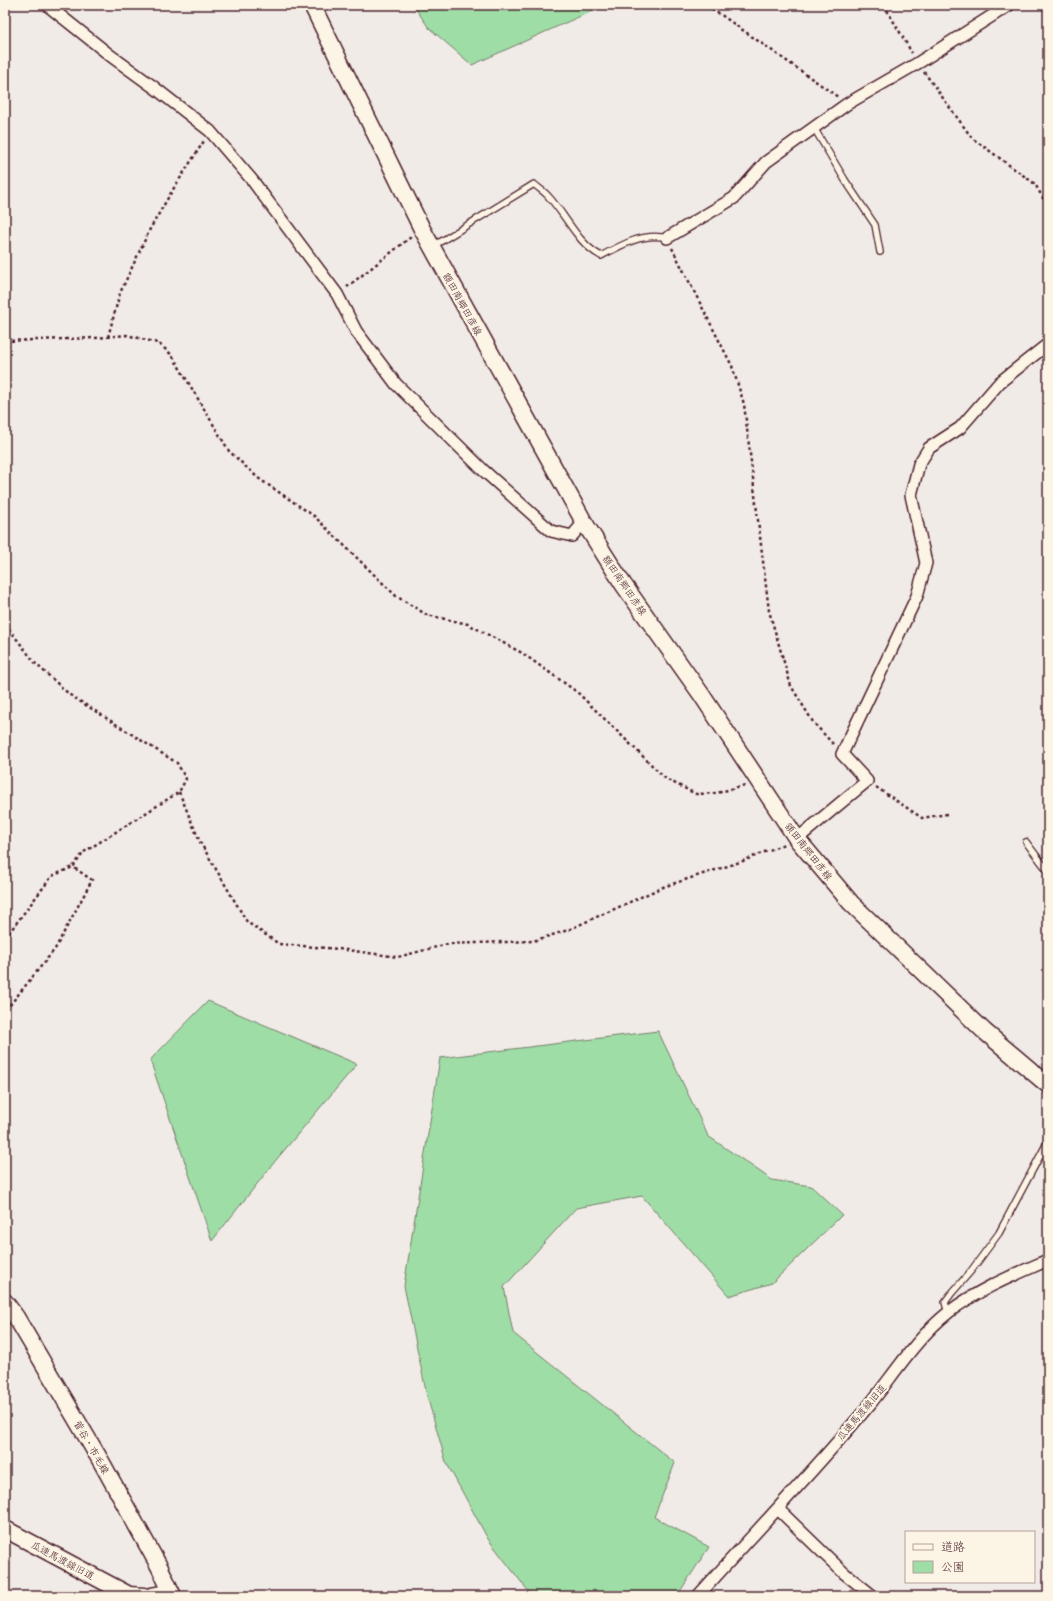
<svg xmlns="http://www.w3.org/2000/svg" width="1053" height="1601" font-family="Mali,'Klee One',sans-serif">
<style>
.green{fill:#9fdda6;stroke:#747e68}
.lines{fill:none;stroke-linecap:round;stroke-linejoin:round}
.lane-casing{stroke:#4a1f2b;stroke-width:8}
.street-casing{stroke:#4a1f2b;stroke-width:14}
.secondary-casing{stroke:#4a1f2b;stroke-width:19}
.path{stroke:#4a1f2b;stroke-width:2.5;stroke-dasharray:3 3;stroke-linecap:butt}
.lane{stroke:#fcf5e5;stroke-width:5.5}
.street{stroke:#fcf5e5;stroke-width:11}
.secondary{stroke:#fcf5e5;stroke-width:16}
.labels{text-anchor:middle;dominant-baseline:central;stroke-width:4;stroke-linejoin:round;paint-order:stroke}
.street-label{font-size:10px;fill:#4a1f2b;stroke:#fcf5e5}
</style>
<rect width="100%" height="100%" fill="#f1ebe8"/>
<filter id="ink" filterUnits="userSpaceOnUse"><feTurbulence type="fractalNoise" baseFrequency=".025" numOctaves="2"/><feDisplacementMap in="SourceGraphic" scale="8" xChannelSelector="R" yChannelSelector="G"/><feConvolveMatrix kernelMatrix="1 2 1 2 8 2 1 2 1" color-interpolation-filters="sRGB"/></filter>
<g filter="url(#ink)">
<g class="green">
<polygon points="413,5 605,5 472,65 429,28"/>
<polygon points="208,1001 357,1064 276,1160 212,1241 150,1060"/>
<polygon points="658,1031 708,1136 772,1180 811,1186 842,1215 772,1283 729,1296 642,1196 576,1208 504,1287 513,1333 675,1463 654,1517 709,1547 677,1596 532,1596 488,1539 446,1462 427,1396 404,1286 440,1058"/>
</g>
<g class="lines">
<g class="lane-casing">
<g id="lane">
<polyline points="814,128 845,180 875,225 880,252"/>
<path d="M431 244 440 242 534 184C538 188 544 191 548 196 566 215 577 243 601 256 621 245 644 232 667 238"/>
<polyline points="1026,842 1048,871"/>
<polyline points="948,1313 945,1302 951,1294 971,1271 999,1233 1048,1141"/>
</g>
</g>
<g class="street-casing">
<g id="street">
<polyline points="47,5 111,56 155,88 210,131 252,180 337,294 356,331 396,384 483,470 551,531 572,536 584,522"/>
<polyline points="667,238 734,198 766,162 847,104 918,63 1009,5"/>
<polyline points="797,839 867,781 842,754 917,596 926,563 911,495 919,464 929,448 960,428 1000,382 1048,344"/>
<polyline points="778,1509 844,1573 873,1596"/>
<path d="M698 1596C755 1532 815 1470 870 1404 895 1373 917 1337 949 1312 979 1289 1014 1275 1048 1260"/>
</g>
</g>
<g class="secondary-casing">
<g id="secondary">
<polyline points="312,5 422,229 584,522 623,584 701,694 797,839 851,903 984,1031 1048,1085"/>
<polyline points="5,1302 16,1317 102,1463 160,1568 173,1596"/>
<polyline points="5,1529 129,1595 144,1596"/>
<polyline points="151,1596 171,1592"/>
</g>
</g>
<g class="path">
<polyline points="707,5 838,97"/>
<polyline points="884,5 912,53"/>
<polyline points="331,10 338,5"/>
<polyline points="924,72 972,138 1035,184 1048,207"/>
<polyline points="672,248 732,366 744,404 769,611 791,686 813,722 833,744"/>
<polyline points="347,287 411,237"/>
<polyline points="108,337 120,293 150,229 172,191 204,141"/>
<polyline points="5,341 95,338 127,335 158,343 172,355 229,451 258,478 314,516 396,596 427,615 468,624 522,653 577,692 666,779 696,794 717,793 745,785"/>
<polyline points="5,624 36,664 70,695 177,763 186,779 179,792 84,852 73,867 92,880 55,949 5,1011"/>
<polyline points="876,787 922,818 947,814"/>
<polyline points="179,792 200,842 247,922 279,944 339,949 398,957 448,944 533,941 568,930 663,887 743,861 784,844"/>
<polyline points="5,938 52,876 73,867"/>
</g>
<use href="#lane" class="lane"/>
<use href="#street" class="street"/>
<use href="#secondary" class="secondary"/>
</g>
</g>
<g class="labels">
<g class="street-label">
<text transform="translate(463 304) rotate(61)">額田南郷田彦線</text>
<text transform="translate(625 585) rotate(56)">額田南郷田彦線</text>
<text transform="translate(809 851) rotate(52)">額田南郷田彦線</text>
<text transform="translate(861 1412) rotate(-50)">瓜連馬渡線旧道</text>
<text transform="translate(92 1447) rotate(60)">菅谷・市毛線</text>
<text transform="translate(63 1560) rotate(28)">瓜連馬渡線旧道</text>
</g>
</g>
<rect width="1053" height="1601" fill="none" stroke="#fcf5e5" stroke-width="20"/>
<rect x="10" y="10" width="1033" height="1581" fill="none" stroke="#4a1f2b" stroke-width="1.5" filter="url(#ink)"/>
<rect x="905" y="1531" width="130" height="52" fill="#fcf5e5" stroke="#b59f9b"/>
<rect x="913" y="1544" width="20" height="6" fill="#fcf5e5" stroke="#b59f9b"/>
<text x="941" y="1551" font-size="12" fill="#4a1f2b">道路</text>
<rect x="913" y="1561" width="20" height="12" fill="#9fdda6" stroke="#b59f9b"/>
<text x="941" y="1571" font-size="12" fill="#4a1f2b">公園</text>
</svg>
